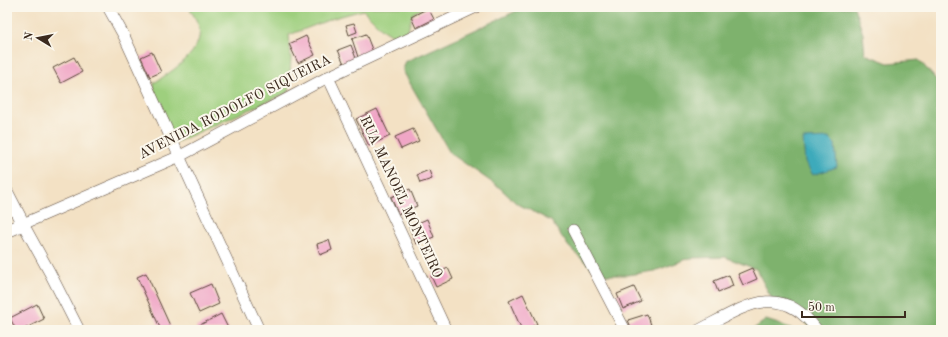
<svg xmlns="http://www.w3.org/2000/svg" width="948" height="337" font-family="'Old Standard TT',serif">
<style>
.green{fill:#9ecf7e;stroke:#6c7c4e}
.forest{fill:#7eb26d;stroke:#5c6e46}
.water{fill:#3caabb;stroke:#3c6a6c}
.building{fill:#f0a6c6}
.lines{fill:none;stroke-linecap:round;stroke-linejoin:round}
.minor-casing{stroke:#574537;stroke-width:12}
.tertiary-casing{stroke:#574537;stroke-width:14}
.minor{stroke:#fff;stroke-width:11}
.tertiary{stroke:#fff;stroke-width:13}
.labels{text-anchor:middle;dominant-baseline:central;stroke-width:4;stroke-linejoin:round;paint-order:stroke}
.street-label{font-size:14px;fill:#3b2a1e;stroke:#fbf7ec}
</style>
<rect width="100%" height="100%" fill="#fbf7ec"/>
<filter id="ink" filterUnits="userSpaceOnUse"><feTurbulence type="fractalNoise" baseFrequency=".025" numOctaves="2"/><feDisplacementMap in="SourceGraphic" scale="8" xChannelSelector="R" yChannelSelector="G"/><feConvolveMatrix kernelMatrix="1 2 1 2 8 2 1 2 1" color-interpolation-filters="sRGB"/></filter>
<filter id="wash" filterUnits="userSpaceOnUse"><feTurbulence type="fractalNoise" baseFrequency=".012" numOctaves="4" result="noise"/><feDisplacementMap in="SourceGraphic" scale="16" xChannelSelector="R" yChannelSelector="G"/><feGaussianBlur stdDeviation="0.9" result="paint"/><feColorMatrix in="noise" values="0 0 0 0 0 0 0 0 0 0 0 0 0 0 0 0 0 1.4 0 .05"/><feComposite in="paint" operator="in"/></filter>
<g filter="url(#wash)">
<rect width="100%" height="100%" fill="#f3e1c4"/>
<path class="green" d="M189 7H426L413 13 408 30 396 38 382 29 363 10 334 18 289 35 291 58 289 92 172 144 154 101V83C172 71 204 52 199 27 197 20 192 13 189 7Z"/>
<g class="forest">
<polygon points="525,7 854,7 863,34 865,54 888,63 919,60 941,85 941,330 815,330 772,299 756,269 725,257 690,258 654,271 627,275 599,275 569,247 551,221 516,203 500,188 450,153 403,71 405,62"/>
<polygon points="766,320 791,328 793,330 752,330"/>
</g>
<polygon class="water" points="829,138 835,144 837,167 813,175 805,162 803,139"/>
<g id="blocks">
<g class="building">
<polygon points="428,8 434,19 416,28 411,17"/>
<polygon points="354,23 357,32 349,35 346,25"/>
<polygon points="366,34 373,52 358,57 352,39"/>
<polygon points="306,36 315,55 298,63 289,44"/>
<polygon points="351,45 357,61 345,66 338,50"/>
<polygon points="152,52 161,72 150,77 141,57"/>
<polygon points="74,57 82,72 61,83 53,68"/>
<polygon points="377,109 390,136 369,146 356,119"/>
<polygon points="413,129 419,141 401,149 395,137"/>
<polygon points="429,170 432,179 420,183 417,175"/>
<polygon points="410,189 417,206 398,214 391,197"/>
<polygon points="427,219 434,237 416,244 409,227"/>
<polygon points="329,240 332,250 320,255 317,244"/>
<polygon points="448,268 453,279 436,287 431,276"/>
<polygon points="752,268 757,279 743,285 738,274"/>
<polygon points="146,273 172,330 161,330 137,277"/>
<polygon points="729,275 733,286 718,292 714,281"/>
<polygon points="211,284 219,304 199,313 190,293"/>
<polygon points="634,287 641,301 623,309 617,294"/>
<polygon points="523,294 537,324 525,330 522,330 509,301"/>
<polygon points="37,304 44,319 22,330 16,330 10,318"/>
<polygon points="221,314 229,330 197,330 196,327"/>
<polygon points="647,314 653,330 632,330 628,320"/>
</g>
</g>
</g>
<g filter="url(#ink)">
<use href="#blocks" fill-opacity="0" stroke="#574537" stroke-width="1"/>
<g class="lines">
<g class="minor-casing">
<g id="minor">
<polyline points="108,7 124,36 259,330"/>
<polyline points="328,77 446,330"/>
<polyline points="573,230 625,330"/>
<polyline points="79,330 50,273 23,224 180,156 328,77 476,7"/>
<path d="M699 330C742 308 780 279 817 330"/>
</g>
</g>
<g class="tertiary-casing">
<polyline id="tertiary" points="7,193 23,224 7,231"/>
</g>
<use href="#minor" class="minor"/>
<use href="#tertiary" class="tertiary"/>
</g>
</g>
<g class="labels">
<g class="street-label">
<text transform="translate(235 107) rotate(-27)">AVENIDA RODOLFO SIQUEIRA</text>
<text transform="translate(401 197) rotate(65)">RUA MANOEL MONTEIRO</text>
</g>
</g>
<rect width="948" height="337" fill="none" stroke="#fbf7ec" stroke-width="24"/>
<g transform="translate(38 38) rotate(280)" stroke="#fbf7ec" stroke-width="3" paint-order="stroke">
<path d="M0-3L7 15L0 10L-7 15Z" fill="#3b2a1e"/>
<text y="-6" font-size="11" font-weight="bold" text-anchor="middle" fill="#3b2a1e">N</text>
</g>
<path d="M802 311v6h103v-6" fill="none" stroke="#3b2a1e" stroke-width="2"/>
<text x="808" y="311" font-size="12" fill="#3b2a1e" stroke="#fbf7ec" stroke-width="3" paint-order="stroke">50 m</text>
</svg>
